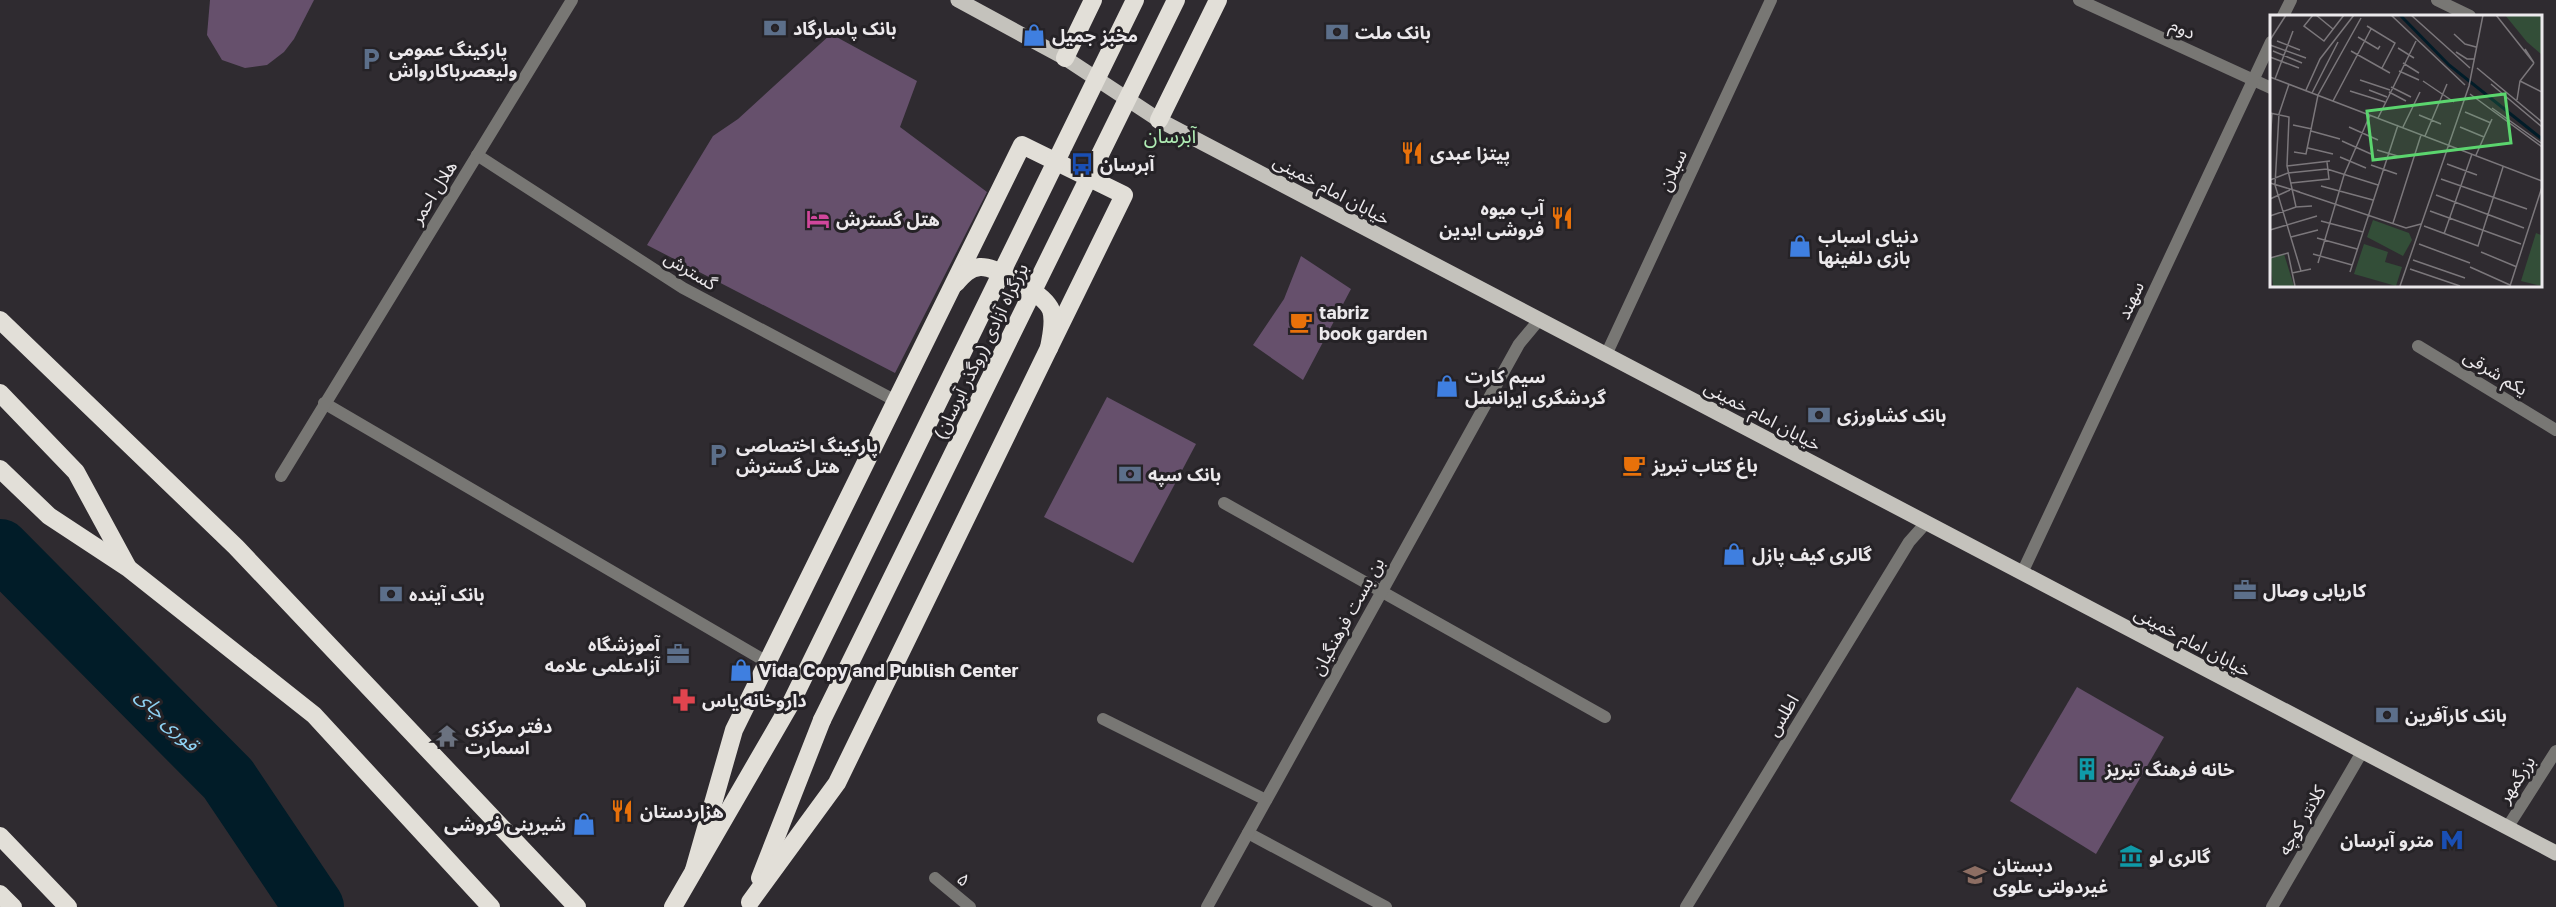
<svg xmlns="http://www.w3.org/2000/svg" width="2556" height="907" font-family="'Golos Text','Noto Sans Arabic',sans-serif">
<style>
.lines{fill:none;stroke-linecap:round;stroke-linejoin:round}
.river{stroke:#011c28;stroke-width:60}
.building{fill:#66506c}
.street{stroke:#787774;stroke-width:12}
.primary{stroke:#c4c2bc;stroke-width:15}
.highway{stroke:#e2dfd8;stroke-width:18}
.highway-bridge{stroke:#e2dfd8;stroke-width:18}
.labels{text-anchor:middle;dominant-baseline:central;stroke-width:6;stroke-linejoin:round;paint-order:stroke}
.poi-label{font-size:18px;font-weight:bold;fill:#ece9ec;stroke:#252226;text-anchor:start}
.street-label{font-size:18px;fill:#ece9ec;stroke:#252226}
.neighbourhood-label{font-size:20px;fill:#b0eeb5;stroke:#252226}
.water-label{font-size:20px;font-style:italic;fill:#8ed1f2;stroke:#252226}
.inset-river{fill:none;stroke:#011c28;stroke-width:3}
.inset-road{fill:none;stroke:#7b777b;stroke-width:1.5}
.view{fill:#5bd56e;fill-opacity:0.15;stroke:#5bd56e;stroke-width:3}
.inset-edge{fill:none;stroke:#ece9ec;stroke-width:3}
</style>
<rect width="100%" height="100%" fill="#2f2b30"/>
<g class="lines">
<polyline class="river" points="0,549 228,779 314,907"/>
</g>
<g class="building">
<polygon points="210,0 314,0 294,39 284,52 267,65 245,68 222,60 207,35"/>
<polygon points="831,34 917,81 900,127 987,192 895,373 647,245 713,136 738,119"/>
<polygon points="1301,256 1351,289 1303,380 1253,345 1284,299"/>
<polygon points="1107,397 1196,444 1133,563 1044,517"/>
<polygon points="2077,687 2164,737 2096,854 2010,801"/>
</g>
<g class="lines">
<g class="street">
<polyline points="2079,0 2271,88"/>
<polyline points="2437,0 2470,16"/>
<polyline points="2283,16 2291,0"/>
<polyline points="477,155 683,288 896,401"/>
<polyline points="2418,346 2556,430"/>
<polyline points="1606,355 1771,0"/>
<polyline points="324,403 767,662"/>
<polyline points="281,476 572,0"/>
<polyline points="1224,503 1605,717"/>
<polyline points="2022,573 2271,42"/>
<polyline points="1103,719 1266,800"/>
<polyline points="2507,828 2556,751"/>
<polyline points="1248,833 1386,907"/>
<polyline points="935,878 970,907"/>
<polyline points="1207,907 1519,344 1539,320"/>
<polyline points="1686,907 1909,542 1926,523"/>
<polyline points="2272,907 2362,752"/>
</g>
<polyline class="primary" points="958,0 1065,58 1159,120 2556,853"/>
<g class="highway">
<polyline points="1065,58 1093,0"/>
<polyline points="1159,120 1218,0"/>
<polyline points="0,320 236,547 577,907"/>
<polyline points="0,393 76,472 127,566"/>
<polyline points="0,469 49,516 128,568 314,715 491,907"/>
<polyline points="0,836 68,907"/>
<polyline points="694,870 734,730 1022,145 1124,195 1049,348"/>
<polyline points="760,878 822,720"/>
<polyline points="0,894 13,907"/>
<path d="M750 902 837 783 1049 348C1051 336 1055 322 1051 310 1045 294 996 266 980 267 969 268 963 275 956 283"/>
<polyline points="673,907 791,703"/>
</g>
<g class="highway-bridge">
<polyline points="791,703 1135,0"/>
<polyline points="822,720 1176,0"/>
</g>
</g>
<defs>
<g id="bank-bare" transform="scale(1.8)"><path d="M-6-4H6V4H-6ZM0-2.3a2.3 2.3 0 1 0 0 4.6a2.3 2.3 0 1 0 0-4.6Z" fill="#5c6f8a" stroke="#252226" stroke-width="2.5" paint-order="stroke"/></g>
<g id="shop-bare" transform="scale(1.8)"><path d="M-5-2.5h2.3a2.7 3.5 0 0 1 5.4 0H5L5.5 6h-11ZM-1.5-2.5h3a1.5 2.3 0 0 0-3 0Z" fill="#3f7fe0" stroke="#252226" stroke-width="2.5" paint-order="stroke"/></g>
<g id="parking-bare" transform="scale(1.8)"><path d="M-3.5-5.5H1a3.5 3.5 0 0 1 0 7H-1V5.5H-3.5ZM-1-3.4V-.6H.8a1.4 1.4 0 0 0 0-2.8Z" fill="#5c6f8a" stroke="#252226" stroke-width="2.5" paint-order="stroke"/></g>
<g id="restaurant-bare" transform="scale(1.8)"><path d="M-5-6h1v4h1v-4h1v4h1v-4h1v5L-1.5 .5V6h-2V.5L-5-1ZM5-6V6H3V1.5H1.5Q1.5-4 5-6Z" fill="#e8710a" stroke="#252226" stroke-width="2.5" paint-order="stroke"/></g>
<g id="bus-bare" transform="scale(1.8)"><path d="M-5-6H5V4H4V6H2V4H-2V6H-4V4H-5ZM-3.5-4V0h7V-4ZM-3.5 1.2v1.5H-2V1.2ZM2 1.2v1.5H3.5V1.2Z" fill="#1a4fb4" stroke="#252226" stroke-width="2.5" paint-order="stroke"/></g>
<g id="hotel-bare" transform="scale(1.8)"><path d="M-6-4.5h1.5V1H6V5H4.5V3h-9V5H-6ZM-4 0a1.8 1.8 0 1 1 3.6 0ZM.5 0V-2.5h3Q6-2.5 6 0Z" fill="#d1479c" stroke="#252226" stroke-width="2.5" paint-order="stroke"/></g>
<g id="cafe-bare" transform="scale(1.8)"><path d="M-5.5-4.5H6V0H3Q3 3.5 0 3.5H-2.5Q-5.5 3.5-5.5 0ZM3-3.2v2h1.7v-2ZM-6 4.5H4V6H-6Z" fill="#e8710a" stroke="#252226" stroke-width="2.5" paint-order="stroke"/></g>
<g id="office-bare" transform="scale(1.8)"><path d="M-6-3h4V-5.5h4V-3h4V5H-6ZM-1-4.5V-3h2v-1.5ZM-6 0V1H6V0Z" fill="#5c6f8a" stroke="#252226" stroke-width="2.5" paint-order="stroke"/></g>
<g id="pharmacy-bare" transform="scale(1.8)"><path d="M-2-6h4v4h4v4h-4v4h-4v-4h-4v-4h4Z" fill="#e0444e" stroke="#252226" stroke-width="2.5" paint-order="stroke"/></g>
<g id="temple-bare" transform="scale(1.8)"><path d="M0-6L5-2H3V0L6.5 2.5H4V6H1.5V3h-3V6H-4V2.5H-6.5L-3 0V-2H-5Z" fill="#6b7280" stroke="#252226" stroke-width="2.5" paint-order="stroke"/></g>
<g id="building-bare" transform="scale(1.8)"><path d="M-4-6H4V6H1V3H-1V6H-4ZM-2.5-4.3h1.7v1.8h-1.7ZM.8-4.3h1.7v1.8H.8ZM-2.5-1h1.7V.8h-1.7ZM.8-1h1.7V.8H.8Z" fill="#0f9aa8" stroke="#252226" stroke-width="2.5" paint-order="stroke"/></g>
<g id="metro-bare" transform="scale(1.8)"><path d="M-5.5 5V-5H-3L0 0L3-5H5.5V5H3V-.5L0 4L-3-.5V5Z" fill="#1a4fb4" stroke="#252226" stroke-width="2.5" paint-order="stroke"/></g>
<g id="museum-bare" transform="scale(1.8)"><path d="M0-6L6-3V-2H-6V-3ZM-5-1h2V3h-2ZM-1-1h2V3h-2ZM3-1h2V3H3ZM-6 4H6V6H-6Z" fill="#0f9aa8" stroke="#252226" stroke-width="2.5" paint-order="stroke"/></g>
<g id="school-bare" transform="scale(1.8)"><path d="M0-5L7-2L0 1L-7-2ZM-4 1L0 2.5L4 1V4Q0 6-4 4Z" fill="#8d6e63" stroke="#252226" stroke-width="2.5" paint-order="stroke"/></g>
</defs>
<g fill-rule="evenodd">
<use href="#bank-bare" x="775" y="28"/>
<use href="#bank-bare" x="1337" y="32"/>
<use href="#shop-bare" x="1034" y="35"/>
<use href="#parking-bare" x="371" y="59"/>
<use href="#restaurant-bare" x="1412" y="153"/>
<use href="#bus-bare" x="1082" y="164"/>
<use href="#restaurant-bare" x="1562" y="218"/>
<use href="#hotel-bare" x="818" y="219"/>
<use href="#shop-bare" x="1800" y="246"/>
<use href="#cafe-bare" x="1301" y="322"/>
<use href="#shop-bare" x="1447" y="386"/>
<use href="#bank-bare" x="1819" y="415"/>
<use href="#parking-bare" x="718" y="455"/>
<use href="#cafe-bare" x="1634" y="465"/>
<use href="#bank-bare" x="1130" y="474"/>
<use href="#shop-bare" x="1734" y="554"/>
<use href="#office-bare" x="2245" y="590"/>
<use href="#bank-bare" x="391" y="594"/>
<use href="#office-bare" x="678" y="654"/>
<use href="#shop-bare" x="741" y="670"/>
<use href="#pharmacy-bare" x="684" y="700"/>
<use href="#bank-bare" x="2387" y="715"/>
<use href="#temple-bare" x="447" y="736"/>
<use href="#building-bare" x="2087" y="769"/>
<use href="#restaurant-bare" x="622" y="811"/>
<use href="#shop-bare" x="584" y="824"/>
<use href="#metro-bare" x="2452" y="840"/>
<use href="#museum-bare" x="2131" y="856"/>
<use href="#school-bare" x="1975" y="875"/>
</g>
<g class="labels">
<g class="poi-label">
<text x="793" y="28">بانک پاسارگاد</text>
<text x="1355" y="32">بانک ملت</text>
<text x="1052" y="35">مخبز جمیل</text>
<text x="389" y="49">پارکینگ عمومی<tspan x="389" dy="21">ولیعصرباکارواش</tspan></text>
<text x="1430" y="153">پیتزا عبدی</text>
<text x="1100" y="164">آبرسان</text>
<text x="1544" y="208" text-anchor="end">آب میوه<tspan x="1544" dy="21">فروشی ایدین</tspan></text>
<text x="836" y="219">هتل گسترش</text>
<text x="1818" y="236">دنیای اسباب<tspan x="1818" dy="21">بازی دلفینها</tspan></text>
<text x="1319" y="312">tabriz<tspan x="1319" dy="21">book garden</tspan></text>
<text x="1465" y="376">سیم کارت<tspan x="1465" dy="21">گردشگری ایرانسل</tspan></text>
<text x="1837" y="415">بانک کشاورزی</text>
<text x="736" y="445">پارکینگ اختصاصی<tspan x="736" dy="21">هتل گسترش</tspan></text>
<text x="1652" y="465">باغ کتاب تبریز</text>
<text x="1148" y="474">بانک سپه</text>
<text x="1752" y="554">گالری کیف پازل</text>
<text x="2263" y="590">کاریابی وصال</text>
<text x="409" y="594">بانک آینده</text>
<text x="660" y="644" text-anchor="end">آموزشگاه<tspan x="660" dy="21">آزادعلمی علامه</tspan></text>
<text x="759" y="670">Vida Copy and Publish Center</text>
<text x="702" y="700">داروخانه یاس</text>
<text x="2405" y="715">بانک کارآفرین</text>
<text x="465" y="726">دفتر مرکزی<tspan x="465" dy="21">اسمارت</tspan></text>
<text x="2105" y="769">خانه فرهنگ تبریز</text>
<text x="640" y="811">هزاردستان</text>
<text x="566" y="824" text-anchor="end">شیرینی فروشی</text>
<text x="2434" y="840" text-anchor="end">مترو آبرسان</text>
<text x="2149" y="856">گالری لو</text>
<text x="1993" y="865">دبستان<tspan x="1993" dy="21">غیردولتی علوی</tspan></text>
</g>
<g class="street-label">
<text transform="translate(2183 28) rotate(25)">دوم</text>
<text transform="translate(1672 170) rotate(-65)">سبلان</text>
<text transform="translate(1332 189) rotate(28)">خیابان امام خمینی</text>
<text transform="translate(433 192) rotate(-58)">هلال احمر</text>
<text transform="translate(691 270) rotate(31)">گسترش</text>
<text transform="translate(2130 300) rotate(-65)">سهند</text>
<text transform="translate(980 351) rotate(-64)">بزرگراه آزادی (روگذر آبرسان)</text>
<text transform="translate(2496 372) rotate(31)">یکم شرقی</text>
<text transform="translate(1763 415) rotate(28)">خیابان امام خمینی</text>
<text transform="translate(1347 616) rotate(-61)">بن بست فرهنگیان</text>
<text transform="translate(2193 641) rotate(28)">خیابان امام خمینی</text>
<text transform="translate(1782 715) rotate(-59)">اطلس</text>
<text transform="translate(2516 779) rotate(-57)">بزرگمهر</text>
<text transform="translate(2301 820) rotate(-60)">کلانتر کوچه</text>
<text transform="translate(964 879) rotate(40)">۵</text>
</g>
<g class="neighbourhood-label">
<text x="1170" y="135">آبرسان</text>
</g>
<g class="water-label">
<text transform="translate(168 719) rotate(45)">قوری چای</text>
</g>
</g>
<g transform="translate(2270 15)">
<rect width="272" height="272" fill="#2f2b30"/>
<path d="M235 0H271V39L257 27ZM103 205 139 218 142 225 133 241 97 222ZM266 218 271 220V271L251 266ZM94 229 118 237 115 247 132 252 126 271 84 259ZM14 239 24 271H3L0 243Z" fill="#334e38"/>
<path class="inset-river" d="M130 0 179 50 272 124"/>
<path class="inset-road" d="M43 0 34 11 54 26 74 0M46 0 63 14M121 0 195 70M141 0 200 53M226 0 264 48 255 34M97 11 125 28 112 53M184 19 195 29 206 32M88 22 108 34 110 31M0 25 16 0M7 26 30 35M0 30 36 43M128 33 144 43M3 36 32 48M81 36 120 58M186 37 197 44H205M0 42 29 53M133 48 149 58M207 53 272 107M129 56 149 65M0 62 272 166M5 64 23 16M90 65 120 75M153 66 184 87M250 66 272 77M19 69 9 99 5 170 31 256M221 69 272 112M121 72 141 82M36 75 50 44 84 0M99 75 117 82M80 76 115 87M119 77 136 86M42 78 68 27M200 79 272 132M247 85 250 66 264 48M63 86 101 14M222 93 271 128M195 97 221 108M0 98 19 102 17 151 26 192 42 191M149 100 171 109M108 103 146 26M23 110 42 114M79 112 108 125M133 112 150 77M190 112 214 122M41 116 70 124M155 121 177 69M72 126 101 139M0 130 2 98M38 133 63 139M107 135 131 142M24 137 36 139 48 80 91 3M206 140 222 104M70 142 96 153M177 149 207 160M101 150 127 159M17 151 60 146M171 164 257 194M0 165 18 158 57 154 108 170M0 168 30 177M21 168 59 164 57 147M51 171 103 185M26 176 136 213 151 209M166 180 254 213M0 184 20 175M160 196 251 229M0 201 26 192M51 206 93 217M123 208 151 120M154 211 208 231 233 152M0 215 47 201M174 219 202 139M21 222 48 215M47 223 87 234M149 229 200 248M211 237 247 252M43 239 82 250M0 243 18 238 25 271M143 245 195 263M48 248 74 160 100 100M200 252 240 270M140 254 190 271M80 257 128 110M22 258 41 254M130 271 199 71 213 0M240 271 272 172"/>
<path class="view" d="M235 79 241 128 103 145 97 96Z"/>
<rect width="272" height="272" class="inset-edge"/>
</g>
</svg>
